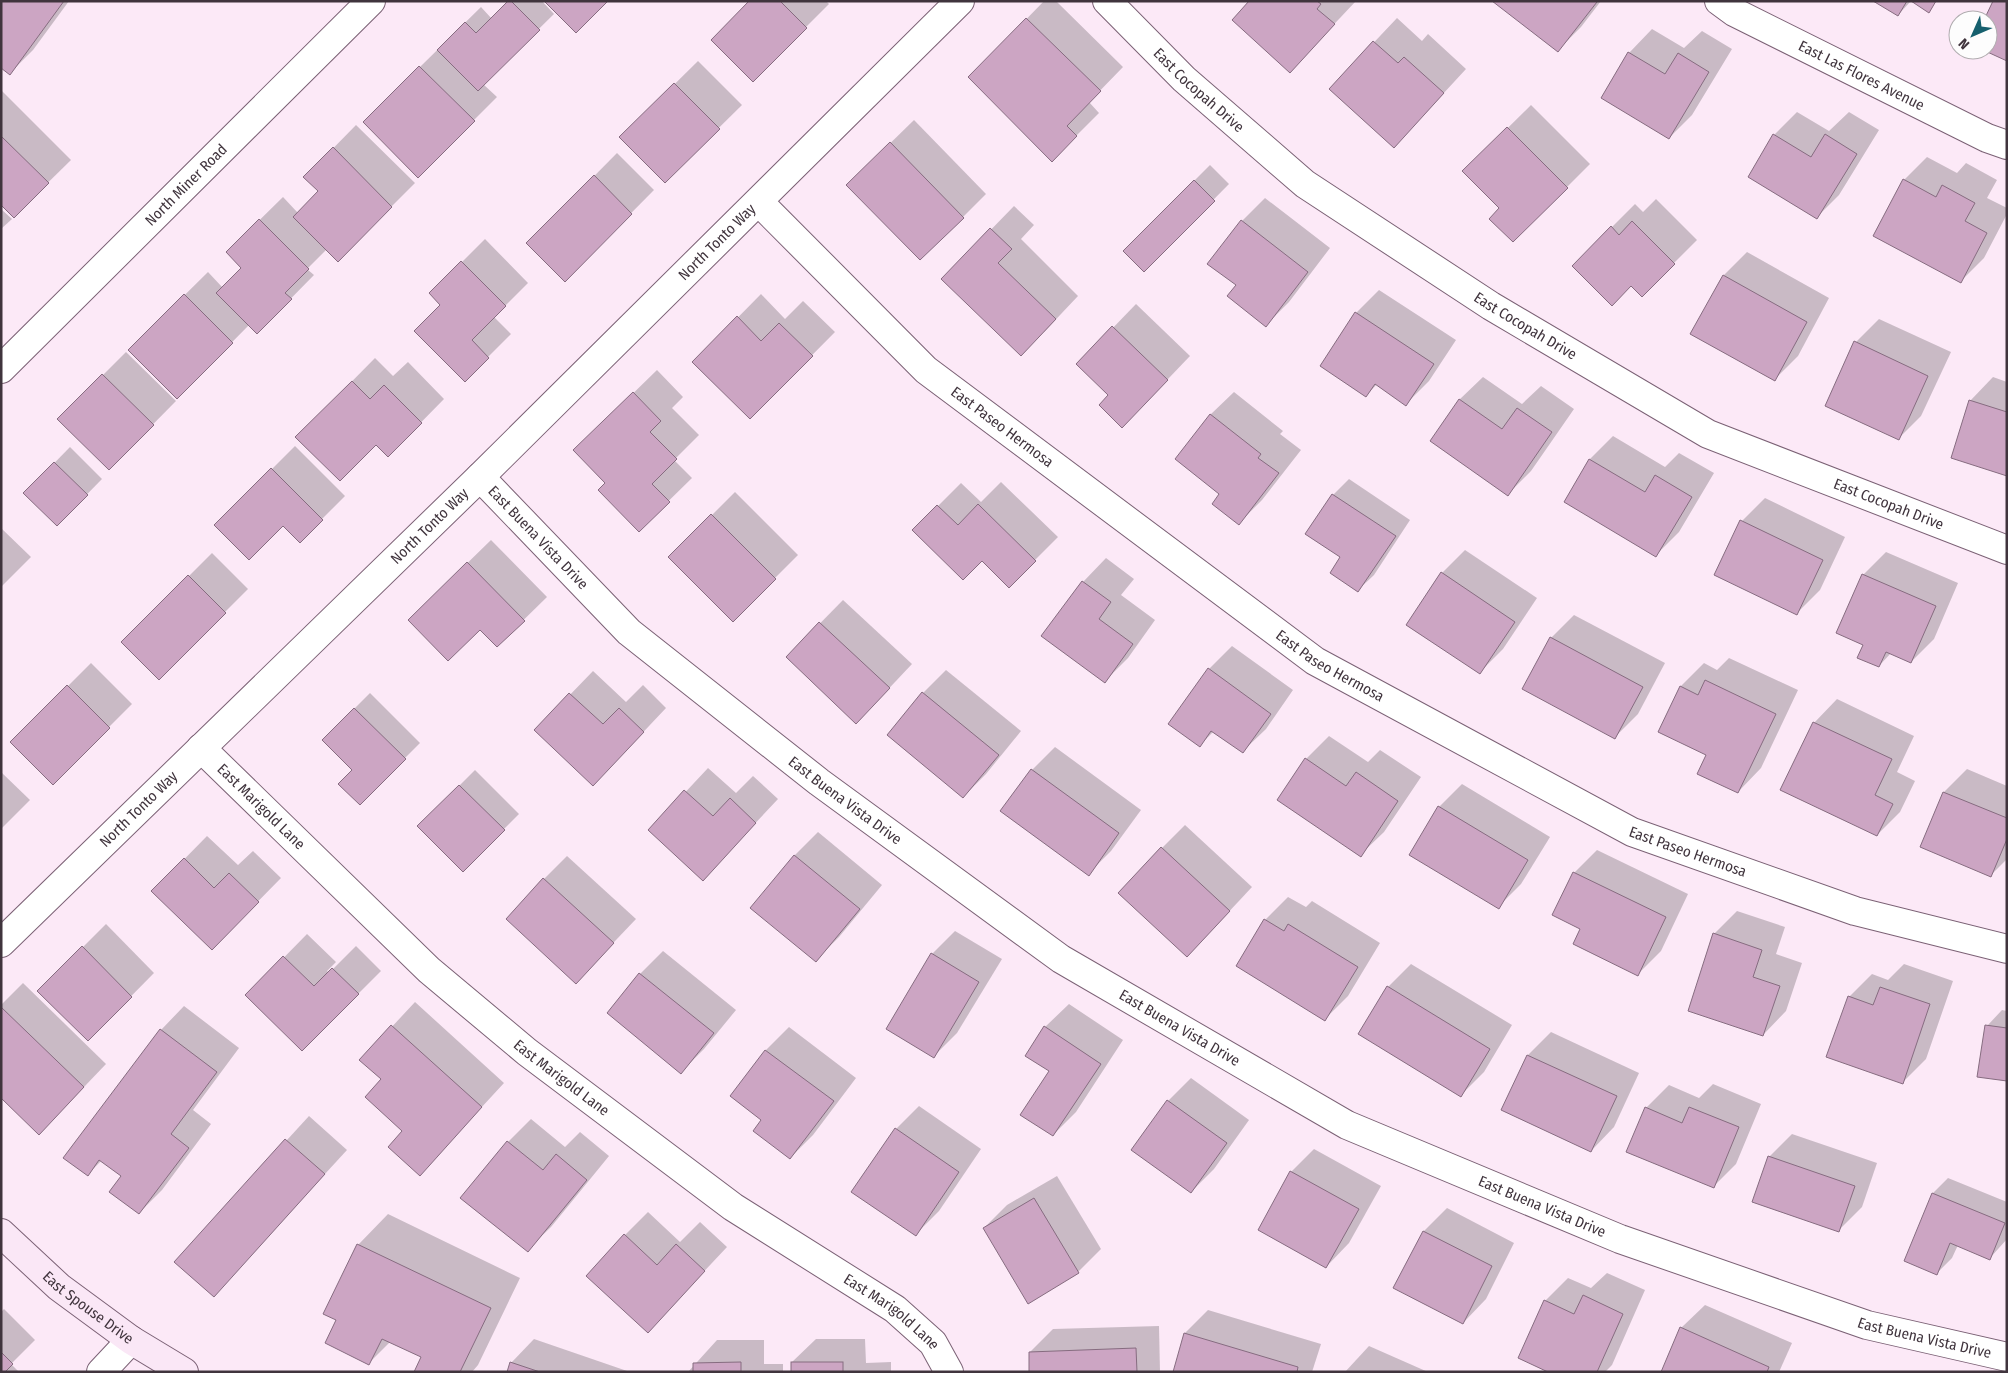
<svg xmlns="http://www.w3.org/2000/svg" width="2008" height="1373" font-family="'Fira Sans Condensed',sans-serif">
<style>
.shadow{fill:#0003}
.building{fill:#cca5c3;stroke:#866c80}
.lines{fill:none;stroke-linecap:round;stroke-linejoin:round}
.street-casing{stroke:#7b6175;stroke-width:30}
.secondary-casing{stroke:#7b6175;stroke-width:30}
.street{stroke:#fff;stroke-width:28}
.secondary{stroke:#fae7f6;stroke-width:28}
.labels{text-anchor:middle;dominant-baseline:central;stroke-width:5;stroke-linejoin:round;paint-order:stroke}
.street-label{font-size:15px;fill:#40343d;stroke:#fdfdfd}
</style>
<rect width="100%" height="100%" fill="#fce9f7"/>
<g class="shadow">
<polygon points="1,1 69,1 33,50 10,73"/>
<polygon points="510,1 542,1 554,14 483,84 497,97 418,176 364,122 481,7 492,19"/>
<polygon points="751,1 826,1 829,4 753,80"/>
<polygon points="1044,1 1056,1 1123,67 1089,102 1099,113 1052,160 970,77"/>
<polygon points="1251,1 1356,1 1290,71"/>
<polygon points="1494,1 1601,1 1581,27 1558,50"/>
<polygon points="1876,1 1911,1 1898,15"/>
<polygon points="1397,18 1422,41 1428,34 1466,69 1394,147 1330,89"/>
<polygon points="1652,29 1684,48 1702,31 1732,49 1692,115 1669,138 1603,97 1629,53"/>
<polygon points="698,61 742,105 665,181 621,137"/>
<polygon points="1,90 71,160 14,216 1,203"/>
<polygon points="1531,105 1590,164 1513,241 1501,208 1464,171"/>
<polygon points="1797,112 1829,131 1849,112 1879,130 1839,195 1816,218 1749,177 1774,135"/>
<polygon points="914,120 986,194 963,217 871,162"/>
<polygon points="356,125 415,183 338,260 327,249 307,269 314,275 257,333 249,325 177,398 129,350 208,272 223,288 243,268 227,252 283,197 298,213 319,191 305,177"/>
<polygon points="617,153 654,190 565,280 528,243"/>
<polygon points="1927,157 1957,173 1966,163 1997,180 1987,198 2007,208 2007,214 1984,258 1961,281 1904,180"/>
<polygon points="1210,165 1229,184 1144,270 1124,251"/>
<polygon points="1265,198 1330,248 1289,302 1266,325 1238,285 1209,263 1242,221"/>
<polygon points="1656,199 1697,240 1642,295 1631,284 1573,266 1635,204 1643,212"/>
<polygon points="1014,206 1034,225 1021,239 1078,296 1044,332 943,279"/>
<polygon points="1,209 12,219 1,229"/>
<polygon points="485,239 528,283 494,317 511,334 465,380 442,305 431,293"/>
<polygon points="1747,252 1829,298 1798,356 1775,379 1724,275"/>
<polygon points="1379,290 1456,340 1429,381 1406,404 1377,384 1366,396 1321,366 1356,313"/>
<polygon points="761,294 785,319 803,301 835,332 750,418 694,362"/>
<polygon points="1136,304 1190,356 1145,403 1110,395 1078,364"/>
<polygon points="1879,319 1951,352 1921,416 1898,439 1856,342"/>
<polygon points="126,352 176,401 109,469 59,419"/>
<polygon points="375,358 393,376 408,362 444,399 388,456 376,443 297,437"/>
<polygon points="657,370 683,397 672,408 699,435 674,460 692,478 639,530 606,483 575,450"/>
<polygon points="1483,377 1522,404 1541,386 1574,409 1531,471 1508,494 1459,400"/>
<polygon points="1993,377 2007,382 2007,475 1970,401"/>
<polygon points="1234,392 1283,431 1280,434 1301,450 1262,500 1239,523 1221,493 1210,415"/>
<polygon points="1613,436 1665,467 1679,453 1714,473 1679,532 1656,555 1566,501 1590,459"/>
<polygon points="295,446 345,496 300,541 283,524 216,525"/>
<polygon points="70,447 102,479 57,525 25,493"/>
<polygon points="1349,479 1410,520 1374,575 1358,590 1342,557 1333,495"/>
<polygon points="1001,482 1058,537 1009,586 982,560 914,530 961,483 981,502"/>
<polygon points="735,492 798,555 733,620 670,557"/>
<polygon points="1765,498 1845,537 1820,590 1797,613 1742,521"/>
<polygon points="1,528 31,557 1,587"/>
<polygon points="491,540 547,597 497,646 480,628 409,620"/>
<polygon points="1465,550 1537,598 1503,649 1480,672 1442,573"/>
<polygon points="1886,552 1958,583 1934,639 1911,662 1891,653 1879,666 1864,644 1863,575"/>
<polygon points="212,553 248,589 159,678 123,642"/>
<polygon points="1106,558 1134,579 1121,595 1155,620 1128,658 1105,681 1083,582"/>
<polygon points="843,600 912,664 879,699 787,657"/>
<polygon points="1574,615 1665,663 1638,714 1615,737 1551,638"/>
<polygon points="1232,646 1293,690 1266,729 1242,752 1214,731 1200,745 1209,669"/>
<polygon points="1729,658 1798,690 1761,768 1738,792 1707,754 1659,732 1681,686 1704,663 1717,670"/>
<polygon points="91,663 132,704 53,783 12,742"/>
<polygon points="946,670 1021,731 986,774 963,797 923,693"/>
<polygon points="593,671 626,702 643,685 666,708 616,761 536,730"/>
<polygon points="370,693 420,743 360,803 354,770 323,740"/>
<polygon points="1837,699 1914,736 1897,772 1915,781 1900,812 1877,835 1814,723"/>
<polygon points="1329,736 1368,762 1380,750 1421,777 1384,832 1360,855 1306,759"/>
<polygon points="1055,747 1141,810 1111,851 1088,874 1002,811 1032,770"/>
<polygon points="708,768 736,793 753,776 778,799 703,879 650,830"/>
<polygon points="1967,769 2007,786 2007,859 1991,875 1922,846 1944,792"/>
<polygon points="475,770 519,814 463,870 419,826"/>
<polygon points="1,772 30,800 1,829"/>
<polygon points="1462,784 1550,837 1521,884 1498,907 1439,807"/>
<polygon points="1185,825 1252,887 1210,932 1162,848"/>
<polygon points="818,832 882,885 839,937 816,960 752,908 795,855"/>
<polygon points="207,836 238,865 253,851 281,878 235,925 153,891"/>
<polygon points="1597,850 1688,894 1661,951 1638,974 1582,928 1574,873"/>
<polygon points="567,856 636,919 576,982 544,879"/>
<polygon points="1288,897 1306,907 1312,901 1380,943 1348,996 1325,1019 1265,920"/>
<polygon points="1737,911 1785,927 1776,954 1802,963 1786,1011 1763,1035 1714,934"/>
<polygon points="106,924 154,973 88,1040 39,991"/>
<polygon points="955,931 1002,959 957,1033 934,1056 932,954"/>
<polygon points="307,934 336,962 327,971 329,973 356,946 381,971 302,1050 247,995"/>
<polygon points="663,951 736,1010 704,1049 681,1072 608,1013 640,974"/>
<polygon points="1411,964 1512,1025 1484,1072 1461,1095 1388,987"/>
<polygon points="1904,964 1953,981 1926,1059 1902,1083 1849,997 1872,974 1888,980"/>
<polygon points="23,983 106,1064 62,1110 1,1096 1,1005"/>
<polygon points="415,1002 504,1083 420,1174 383,1079 361,1060"/>
<polygon points="1069,1004 1123,1040 1076,1112 1053,1135 1051,1071 1027,1055 1045,1027"/>
<polygon points="184,1006 239,1048 193,1110 211,1124 162,1190 139,1213 122,1176 102,1160 88,1174 65,1157 161,1030"/>
<polygon points="2002,1010 2007,1011 2007,1080 1987,1026"/>
<polygon points="789,1027 856,1078 813,1135 790,1158 763,1120 731,1096 766,1050"/>
<polygon points="1551,1032 1639,1073 1614,1127 1591,1151 1503,1110 1528,1055"/>
<polygon points="1191,1078 1249,1120 1214,1169 1191,1192 1168,1101"/>
<polygon points="1713,1084 1761,1104 1736,1164 1713,1187 1646,1108 1669,1085 1699,1098"/>
<polygon points="919,1106 981,1149 939,1211 916,1234 896,1129"/>
<polygon points="309,1116 347,1150 213,1296 175,1262"/>
<polygon points="531,1119 565,1147 580,1132 609,1156 551,1227 527,1250 508,1142"/>
<polygon points="1792,1134 1877,1163 1862,1207 1839,1230 1769,1157"/>
<polygon points="1314,1149 1381,1186 1349,1243 1326,1267 1291,1172"/>
<polygon points="1057,1176 1101,1249 1078,1272 984,1228 1007,1205"/>
<polygon points="1948,1178 2007,1202 2007,1239 1990,1258 1958,1245 1952,1258 1937,1273 1933,1193"/>
<polygon points="1447,1208 1514,1243 1486,1299 1463,1323 1395,1288 1424,1231"/>
<polygon points="648,1212 680,1242 700,1222 727,1247 648,1331 625,1235"/>
<polygon points="388,1214 520,1278 478,1365 472,1372 415,1372 422,1357 391,1341 369,1363 337,1319 358,1245"/>
<polygon points="1607,1273 1645,1290 1612,1365 1605,1372 1551,1372 1545,1301 1568,1278 1591,1288"/>
<polygon points="1705,1305 1792,1343 1779,1372 1662,1372 1681,1328"/>
<polygon points="4,1309 35,1340 11,1364 19,1372 1,1372 1,1312"/>
<polygon points="1208,1310 1321,1344 1312,1372 1174,1372 1185,1333"/>
<polygon points="1159,1326 1160,1372 1031,1372 1030,1352 1053,1329"/>
<polygon points="534,1339 630,1372 508,1372 511,1363"/>
<polygon points="816,1339 865,1339 866,1363 891,1362 891,1372 792,1372 792,1362"/>
<polygon points="717,1340 764,1340 764,1364 783,1364 783,1372 688,1372"/>
<polygon points="1369,1346 1428,1372 1345,1372"/>
</g>
<g class="building">
<polygon points="1,1 64,1 10,75 1,68"/>
<polygon points="508,1 511,1 540,30 478,91 437,50 465,22 476,33"/>
<polygon points="544,1 608,1 576,33"/>
<polygon points="749,1 780,1 807,28 753,82 711,40"/>
<polygon points="1249,1 1317,1 1321,4 1317,9 1335,24 1290,73 1232,20"/>
<polygon points="1492,1 1595,1 1597,2 1558,52"/>
<polygon points="1873,1 1907,1 1898,16"/>
<polygon points="1911,1 1936,1 1929,13"/>
<polygon points="1993,1 2007,1 2007,61 1983,50 1988,50 1988,20 1984,20"/>
<polygon points="1026,18 1101,91 1067,126 1077,136 1052,162 968,77"/>
<polygon points="1373,41 1398,63 1404,57 1444,93 1394,148 1329,89"/>
<polygon points="1628,52 1665,74 1678,53 1709,72 1669,139 1601,98"/>
<polygon points="419,66 475,121 418,178 363,122"/>
<polygon points="674,83 720,129 665,183 619,137"/>
<polygon points="1507,127 1568,188 1513,242 1489,219 1499,208 1462,171"/>
<polygon points="1773,134 1811,157 1825,134 1857,154 1817,219 1748,177"/>
<polygon points="1,136 49,183 14,218 1,205"/>
<polygon points="890,142 964,218 920,260 846,185"/>
<polygon points="333,147 392,207 338,262 293,217 318,191 303,177"/>
<polygon points="594,175 632,214 565,282 526,243"/>
<polygon points="1903,179 1936,197 1942,185 1975,203 1965,221 1987,233 1961,283 1873,236"/>
<polygon points="1194,180 1215,201 1144,272 1123,251"/>
<polygon points="259,219 309,269 285,293 292,299 257,334 216,293 241,268 226,252"/>
<polygon points="1241,220 1308,272 1266,327 1227,296 1236,285 1207,264"/>
<polygon points="1632,221 1675,264 1642,297 1631,286 1612,306 1572,266 1611,226 1619,235"/>
<polygon points="990,228 1012,249 998,263 1056,319 1021,356 941,279"/>
<polygon points="461,261 506,306 472,340 489,358 465,382 414,331 440,305 429,293"/>
<polygon points="1723,275 1807,322 1775,381 1690,334"/>
<polygon points="184,294 233,343 177,399 128,350"/>
<polygon points="1355,312 1434,364 1406,406 1375,384 1366,397 1320,366"/>
<polygon points="737,316 761,341 779,323 813,356 750,419 692,362"/>
<polygon points="1112,326 1168,380 1122,428 1099,405 1108,395 1076,364"/>
<polygon points="1854,341 1928,376 1899,440 1825,406"/>
<polygon points="102,374 154,425 109,470 57,419"/>
<polygon points="352,381 370,399 384,385 422,423 388,457 376,445 340,481 295,437"/>
<polygon points="633,392 661,421 650,432 677,459 652,484 670,502 639,532 598,490 605,483 573,450"/>
<polygon points="1459,399 1502,429 1517,408 1552,432 1508,496 1430,441"/>
<polygon points="1969,400 2007,412 2007,476 1951,458"/>
<polygon points="1210,414 1261,454 1258,458 1279,473 1239,525 1212,504 1219,494 1175,459"/>
<polygon points="1589,459 1645,492 1655,475 1692,497 1656,557 1564,502"/>
<polygon points="54,462 88,495 57,526 23,493"/>
<polygon points="271,468 323,520 300,543 283,526 249,560 214,525"/>
<polygon points="1332,494 1396,536 1358,592 1330,573 1340,557 1305,534"/>
<polygon points="978,504 1036,561 1009,588 982,561 963,580 912,530 937,505 958,525"/>
<polygon points="711,514 776,579 733,622 668,557"/>
<polygon points="1740,520 1823,560 1797,615 1714,575"/>
<polygon points="467,562 525,621 497,647 480,630 448,661 408,620"/>
<polygon points="1441,572 1515,622 1480,674 1406,625"/>
<polygon points="1862,574 1936,606 1911,663 1886,652 1879,667 1857,658 1863,645 1836,633"/>
<polygon points="188,575 226,613 159,680 121,642"/>
<polygon points="1082,581 1111,602 1099,619 1133,644 1105,683 1041,636"/>
<polygon points="819,622 890,688 856,724 786,657"/>
<polygon points="1550,637 1643,687 1615,739 1522,689"/>
<polygon points="1208,668 1271,714 1243,753 1211,731 1200,747 1168,724"/>
<polygon points="1705,680 1776,714 1738,793 1697,774 1706,755 1658,732 1680,686 1698,695"/>
<polygon points="67,685 110,728 53,785 10,742"/>
<polygon points="922,692 999,755 963,798 887,735"/>
<polygon points="569,693 603,724 619,708 644,732 593,786 534,730"/>
<polygon points="354,708 406,759 360,805 338,784 352,770 322,740"/>
<polygon points="1813,722 1892,759 1875,795 1893,804 1877,836 1780,790"/>
<polygon points="1305,758 1346,786 1356,772 1398,801 1361,857 1277,800"/>
<polygon points="1031,769 1119,833 1089,876 1000,811"/>
<polygon points="459,785 505,830 463,872 417,826"/>
<polygon points="684,790 713,816 730,798 756,823 703,881 648,830"/>
<polygon points="1943,792 2007,818 2007,839 1991,877 1920,847"/>
<polygon points="1438,806 1528,860 1499,909 1409,855"/>
<polygon points="1161,847 1230,911 1187,957 1118,893"/>
<polygon points="794,855 860,909 816,962 750,908"/>
<polygon points="184,858 214,888 229,873 259,902 212,950 151,891"/>
<polygon points="1573,872 1666,917 1638,976 1573,944 1580,929 1552,915"/>
<polygon points="543,878 614,943 576,984 506,919"/>
<polygon points="1264,919 1284,931 1288,924 1358,967 1325,1021 1236,966"/>
<polygon points="1713,933 1762,950 1753,977 1780,986 1763,1036 1688,1011"/>
<polygon points="82,946 132,997 88,1041 37,991"/>
<polygon points="931,953 979,982 934,1058 886,1029"/>
<polygon points="283,956 314,986 332,968 359,994 302,1051 245,995"/>
<polygon points="639,973 714,1033 681,1074 607,1013"/>
<polygon points="1387,986 1490,1049 1461,1097 1358,1034"/>
<polygon points="1880,987 1930,1004 1903,1084 1826,1057 1848,996 1873,1005"/>
<polygon points="1,1007 84,1087 39,1135 1,1098"/>
<polygon points="391,1025 482,1107 420,1176 388,1147 402,1131 365,1097 381,1079 359,1060"/>
<polygon points="1985,1025 2007,1028 2007,1081 1977,1077"/>
<polygon points="1044,1026 1101,1064 1053,1136 1020,1115 1049,1071 1025,1056"/>
<polygon points="160,1029 217,1072 171,1134 189,1148 139,1214 109,1192 121,1176 99,1160 88,1176 63,1158"/>
<polygon points="765,1050 834,1101 790,1159 753,1131 761,1120 730,1096"/>
<polygon points="1527,1055 1617,1096 1591,1152 1501,1110"/>
<polygon points="1167,1100 1227,1143 1191,1193 1131,1150"/>
<polygon points="1645,1107 1682,1123 1689,1107 1739,1127 1714,1188 1626,1152"/>
<polygon points="895,1128 959,1172 916,1236 851,1192"/>
<polygon points="285,1139 325,1174 214,1297 174,1262"/>
<polygon points="507,1141 543,1170 556,1154 587,1180 528,1252 460,1198"/>
<polygon points="1768,1156 1855,1186 1839,1232 1752,1202"/>
<polygon points="1290,1171 1359,1209 1326,1268 1258,1230"/>
<polygon points="1932,1193 2005,1223 1990,1260 1950,1243 1937,1275 1904,1261"/>
<polygon points="1034,1198 1079,1273 1028,1304 983,1228"/>
<polygon points="1423,1231 1492,1266 1463,1324 1393,1288"/>
<polygon points="624,1234 657,1265 676,1244 705,1271 648,1333 586,1276"/>
<polygon points="357,1244 491,1308 460,1372 414,1372 421,1357 382,1339 369,1365 325,1343 336,1320 323,1314"/>
<polygon points="1583,1295 1623,1314 1597,1372 1548,1372 1518,1358 1544,1300 1574,1314"/>
<polygon points="1680,1327 1769,1367 1767,1372 1661,1372"/>
<polygon points="1184,1333 1298,1367 1297,1372 1173,1372"/>
<polygon points="1136,1348 1137,1372 1029,1372 1029,1352"/>
<polygon points="1,1352 13,1364 5,1372 1,1372"/>
<polygon points="510,1362 540,1372 507,1372"/>
<polygon points="741,1362 741,1372 693,1372 693,1363"/>
<rect x="791" y="1362" width="52" height="10"/>
</g>
<g class="lines">
<g class="street-casing">
<g id="street">
<path id="s1" d="M1107 1 1184 79 1305 184 1491 306 1708 434 2007 550"/>
<path id="s2" d="M1719 1 1734 12 1987 138 2007 145"/>
<path id="s3" d="M759 202 926 370 1315 661 1632 832 1855 911 2007 949"/>
<path id="s4" d="M1 369 371 1"/>
<path id="s5" d="M480 477 629 632 819 782 1061 959 1347 1125 1620 1239 1867 1325 2007 1357"/>
<path id="s6" d="M201 748 429 970 527 1052 733 1207 895 1309 933 1343 949 1372"/>
<path id="s7" d="M1 943 480 477 960 1"/>
<polyline points="101,1372 131,1340"/>
</g>
</g>
<g class="secondary-casing">
<g id="secondary">
<path id="s8" d="M1 1233 59 1287 131 1340 184 1372"/>
</g>
</g>
<use href="#street" class="street"/>
<use href="#secondary" class="secondary"/>
</g>
<g class="labels">
<g class="street-label">
<text stroke="none"><textPath href="#s2" startOffset="161">East Las Flores Avenue</textPath></text>
<text stroke="none"><textPath href="#s1" startOffset="128">East Cocopah Drive</textPath></text>
<text stroke="none"><textPath href="#s4" startOffset="261">North Miner Road</textPath></text>
<text stroke="none"><textPath href="#s7" startOffset="1002">North Tonto Way</textPath></text>
<text stroke="none"><textPath href="#s1" startOffset="532">East Cocopah Drive</textPath></text>
<text stroke="none"><textPath href="#s3" startOffset="332">East Paseo Hermosa</textPath></text>
<text stroke="none"><textPath href="#s1" startOffset="938">East Cocopah Drive</textPath></text>
<text stroke="none"><textPath href="#s7" startOffset="598">North Tonto Way</textPath></text>
<text stroke="none"><textPath href="#s5" startOffset="84">East Buena Vista Drive</textPath></text>
<text stroke="none"><textPath href="#s3" startOffset="738">East Paseo Hermosa</textPath></text>
<text stroke="none"><textPath href="#s5" startOffset="489">East Buena Vista Drive</textPath></text>
<text stroke="none"><textPath href="#s6" startOffset="84">East Marigold Lane</textPath></text>
<text stroke="none"><textPath href="#s7" startOffset="192">North Tonto Way</textPath></text>
<text stroke="none"><textPath href="#s3" startOffset="1142">East Paseo Hermosa</textPath></text>
<text stroke="none"><textPath href="#s5" startOffset="894">East Buena Vista Drive</textPath></text>
<text stroke="none"><textPath href="#s6" startOffset="489">East Marigold Lane</textPath></text>
<text stroke="none"><textPath href="#s5" startOffset="1299">East Buena Vista Drive</textPath></text>
<text stroke="none"><textPath href="#s8" startOffset="115">East Spouse Drive</textPath></text>
<text stroke="none"><textPath href="#s6" startOffset="894">East Marigold Lane</textPath></text>
<text stroke="none"><textPath href="#s5" startOffset="1704">East Buena Vista Drive</textPath></text>
</g>
</g>
<rect width="2008" height="1373" fill="none" stroke="#40343d" stroke-width="5"/>
<g transform="translate(1973 35) rotate(225)"><circle r="24" fill="#fdfdfd" stroke="#b1adb0"/>
<path d="M0-4L9 19L0 12L-9 19Z" fill="#16606e"/>
<text y="-8" font-size="14" font-weight="bold" text-anchor="middle" fill="#40343d">N</text>
</g>
</svg>
